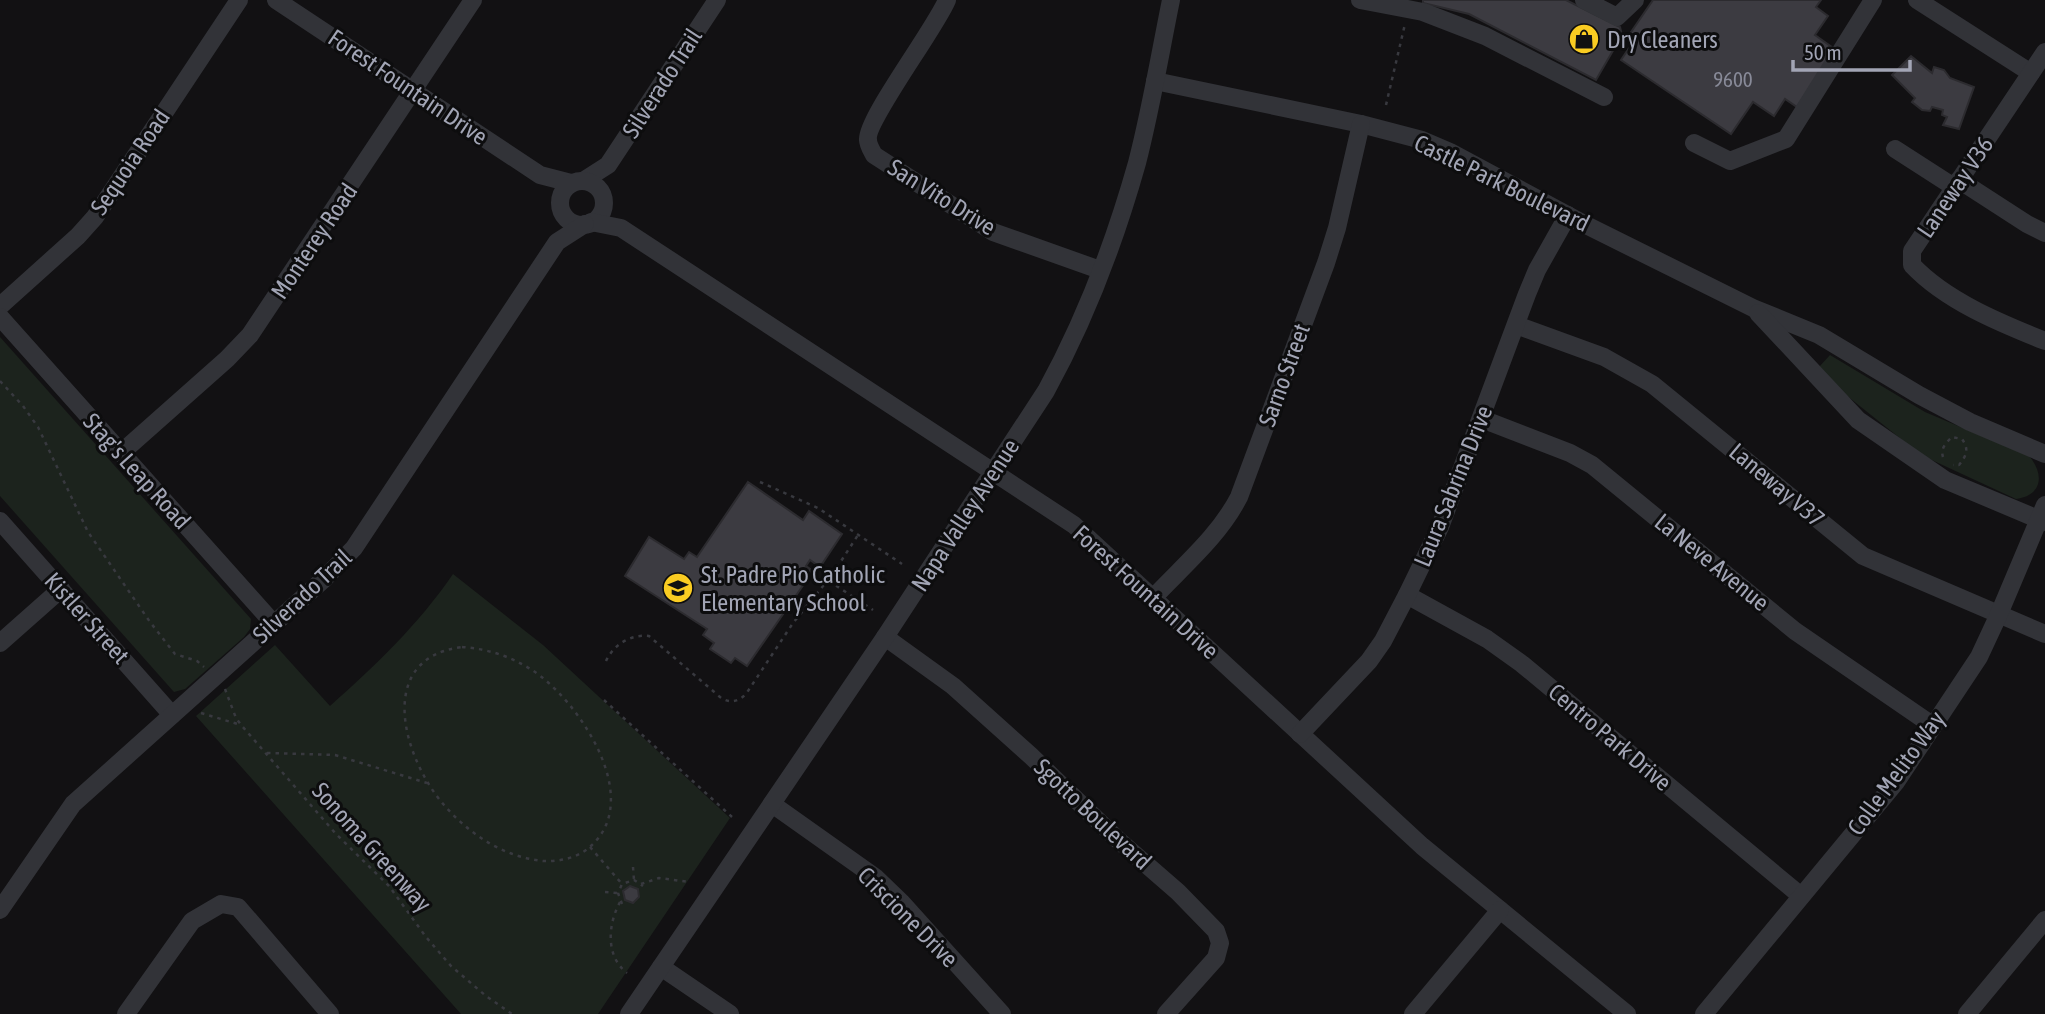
<svg xmlns="http://www.w3.org/2000/svg" width="2045" height="1014" font-family="'Asap Condensed',sans-serif">
<style>
.green{fill:#1c231d}
.building{fill:#3c3b41;stroke:#2c2b2f;stroke-width:2}
.lines{fill:none;stroke-linecap:round;stroke-linejoin:round}
.path{stroke:#38393f;stroke-width:2.5;stroke-dasharray:3.5 5;stroke-linecap:butt}
.minor{stroke:#323338;stroke-width:18}
.labels{text-anchor:middle;dominant-baseline:central;stroke-width:6;stroke-linejoin:round;paint-order:stroke}
.number-label{font-size:21px;fill:#888a98}
.poi-label{font-size:24px;fill:#a2a5b5;stroke:#0d0d0e;text-anchor:start}
.street-label{font-size:24px;fill:#a2a5b5;stroke:#0d0d0e}
</style>
<rect width="100%" height="100%" fill="#121113"/>
<g class="green">
<polygon points="0,337 251,619 250,629 244,637 185,689 174,692 0,496"/>
<path d="M1830 355 1925 412 2029 456C2045 474 2042 496 2016 499L1921 455 1841 391 1819 367Z"/>
<path d="M453 574 543 645 730 818 598 1014H461L196 716 275 645 330 706C376 665 418 625 453 574Z"/>
</g>
<g class="building">
<polygon points="1423,0 1566,0 1620,27 1622,35 1596,80 1469,14 1423,3"/>
<polygon points="1653,0 1821,0 1816,7 1828,16 1815,35 1836,50 1797,107 1785,99 1774,116 1753,102 1731,134 1621,60 1635,39 1629,35"/>
<polygon points="1911,56 1932,73 1934,67 1944,70 1950,78 1974,87 1959,129 1943,125 1947,117 1942,115 1943,110 1932,107 1930,111 1922,110 1912,102 1915,98 1892,75"/>
<polygon points="748,482 803,520 809,511 842,534 820,567 810,560 806,566 813,571 747,666 735,658 731,663 710,649 714,643 703,635 707,629 625,576 649,537 684,559 689,552 697,557"/>
<polygon points="630,886 638,889 639,897 633,903 625,900 623,891"/>
</g>
<g class="lines">
<g class="path">
<polyline points="1386,105 1405,24"/>
<polyline points="0,381 23,406 38,427 88,532 150,622 175,654 197,661 204,667"/>
<path d="M1943 457C1940 448 1947 442 1952 437L1962 439C1969 449 1967 455 1959 465H1953"/>
<polyline points="760,482 818,508 902,564"/>
<polyline points="829,581 873,610"/>
<path d="M462 647C488 649 510 656 532 670 577 699 644 796 592 845 580 857 561 862 543 861 504 857 470 835 444 805 403 758 374 658 462 647Z"/>
<path d="M606 661C614 644 631 634 649 636L720 697C730 704 738 702 746 694L793 623 832 575 858 535"/>
<polyline points="225,689 236,718 242,726 336,834 389,886 426,937 451,966 486,996 512,1014"/>
<polyline points="604,700 732,817"/>
<polyline points="201,713 241,725"/>
<polyline points="267,753 335,755 427,783"/>
<polyline points="590,847 622,884"/>
<polyline points="633,867 634,880"/>
<polyline points="641,884 659,878 689,882"/>
<polyline points="605,892 618,893"/>
<path d="M620 902C608 924 605 956 627 973"/>
<polyline points="622,904 618,893 622,884 634,880 643,886"/>
</g>
<g class="minor">
<polyline points="276,0 540,175 571,183"/>
<path d="M947 0C935 29 865 121 868 140 868 145 872 151 874 155L993 232 1100 270"/>
<polyline points="1360,0 1423,12 1485,36 1604,97"/>
<polyline points="1584,0 1617,17 1635,0"/>
<polyline points="1917,0 2031,73"/>
<path d="M2045 52 1912 251V265C1946 301 2000 323 2045 341"/>
<polyline points="1155,81 1361,124 1422,140 1450,152 1584,224 1753,308 1819,335 1919,395 1970,422 2045,454"/>
<polyline points="1694,143 1730,161 1786,139 1873,0"/>
<polyline points="1895,149 1954,187"/>
<polyline points="1959,180 2027,224 2045,233"/>
<polyline points="583,181 608,165 717,0"/>
<circle cx="582" cy="203" r="22"/>
<polyline points="591,222 621,228 1074,525 1422,846 1627,1014"/>
<polyline points="0,306 78,236 95,217 239,0"/>
<polyline points="1758,313 1858,420 1945,480 2045,522"/>
<polyline points="0,317 274,624"/>
<polyline points="1516,325 1604,357 1652,384 1863,556 2045,634"/>
<polyline points="1482,419 1570,453 1592,465 1795,631 1932,725"/>
<polyline points="121,453 227,359 250,335 473,0"/>
<polyline points="0,521 172,715"/>
<polyline points="1407,595 1487,639 1522,664 1801,896"/>
<path d="M1154 597C1184 565 1219 536 1239 497L1326 263 1337 228 1361 124"/>
<polyline points="885,637 953,686 1031,756 1117,839 1178,892 1216,931 1220,943 1216,958 1166,1014"/>
<polyline points="0,643 61,589"/>
<polyline points="1300,734 1369,661 1383,641 1407,595 1440,527 1527,294 1537,270 1568,215"/>
<polyline points="772,804 875,877 902,903 1002,1014"/>
<polyline points="0,910 73,804 324,579 354,548 557,242 585,224"/>
<polyline points="661,967 730,1014"/>
<polyline points="126,1014 192,921 221,904 238,907 330,1014"/>
<path d="M629 1014 885 637 1046 391C1085 320 1115 241 1137 163 1151 109 1160 54 1171 0"/>
<polyline points="1413,1014 1500,910"/>
<polyline points="1704,1014 1896,782 1979,657 1999,614 2045,505"/>
<polyline points="1967,1014 2045,920"/>
</g>
</g>
<defs>
<g id="shop-disc" transform="scale(1.575)"><circle r="9.5" fill="#facc22" stroke="#0d0d0e"/><path d="M-5-2.5h2.3a2.7 3.5 0 0 1 5.4 0H5L5.5 6h-11ZM-1.5-2.5h3a1.5 2.3 0 0 0-3 0Z" fill="#111"/></g>
<g id="school-disc" transform="scale(1.575)"><circle r="9.5" fill="#facc22" stroke="#0d0d0e"/><path d="M0-5L7-2L0 1L-7-2ZM-4 1L0 2.5L4 1V4Q0 6-4 4Z" fill="#111"/></g>
</defs>
<g fill-rule="evenodd">
<use href="#shop-disc" x="1584" y="39"/>
<use href="#school-disc" x="678" y="588"/>
</g>
<g class="labels">
<g class="number-label">
<text x="1733" y="79">9600</text>
</g>
<g class="poi-label">
<text x="1607" y="39">Dry Cleaners</text>
<text x="701" y="574">St. Padre Pio Catholic<tspan x="701" dy="28">Elementary School</tspan></text>
</g>
<g class="street-label">
<text transform="translate(662 83) rotate(-57)">Silverado Trail</text>
<text transform="translate(408 87) rotate(34)">Forest Fountain Drive</text>
<text transform="translate(130 162) rotate(-56)">Sequoia Road</text>
<text transform="translate(1502 183) rotate(26)">Castle Park Boulevard</text>
<text transform="translate(1955 187) rotate(-56)">Laneway V36</text>
<text transform="translate(942 197) rotate(32)">San Vito Drive</text>
<text transform="translate(314 241) rotate(-56)">Monterey Road</text>
<text transform="translate(1284 375) rotate(-70)">Sarno Street</text>
<text transform="translate(137 471) rotate(48)">Stag's Leap Road</text>
<text transform="translate(1777 485) rotate(40)">Laneway V37</text>
<text transform="translate(1453 486) rotate(-68)">Laura Sabrina Drive</text>
<text transform="translate(965 515) rotate(-57)">Napa Valley Avenue</text>
<text transform="translate(1712 562) rotate(39)">La Neve Avenue</text>
<text transform="translate(1146 592) rotate(42)">Forest Fountain Drive</text>
<text transform="translate(302 596) rotate(-43)">Silverado Trail</text>
<text transform="translate(87 618) rotate(48)">Kistler Street</text>
<text transform="translate(1610 737) rotate(40)">Centro Park Drive</text>
<text transform="translate(1896 773) rotate(-54)">Colle Melito Way</text>
<text transform="translate(1093 814) rotate(43)">Sgotto Boulevard</text>
<text transform="translate(372 847) rotate(48)">Sonoma Greenway</text>
<text transform="translate(908 917) rotate(45)">Criscione Drive</text>
</g>
</g>
<path d="M1793 60v10h117v-10" fill="none" stroke="#a2a5b5" stroke-width="3.5"/>
<text x="1804" y="60" font-size="21" fill="#a2a5b5" stroke="#0d0d0e" stroke-width="5" paint-order="stroke">50 m</text>
</svg>
